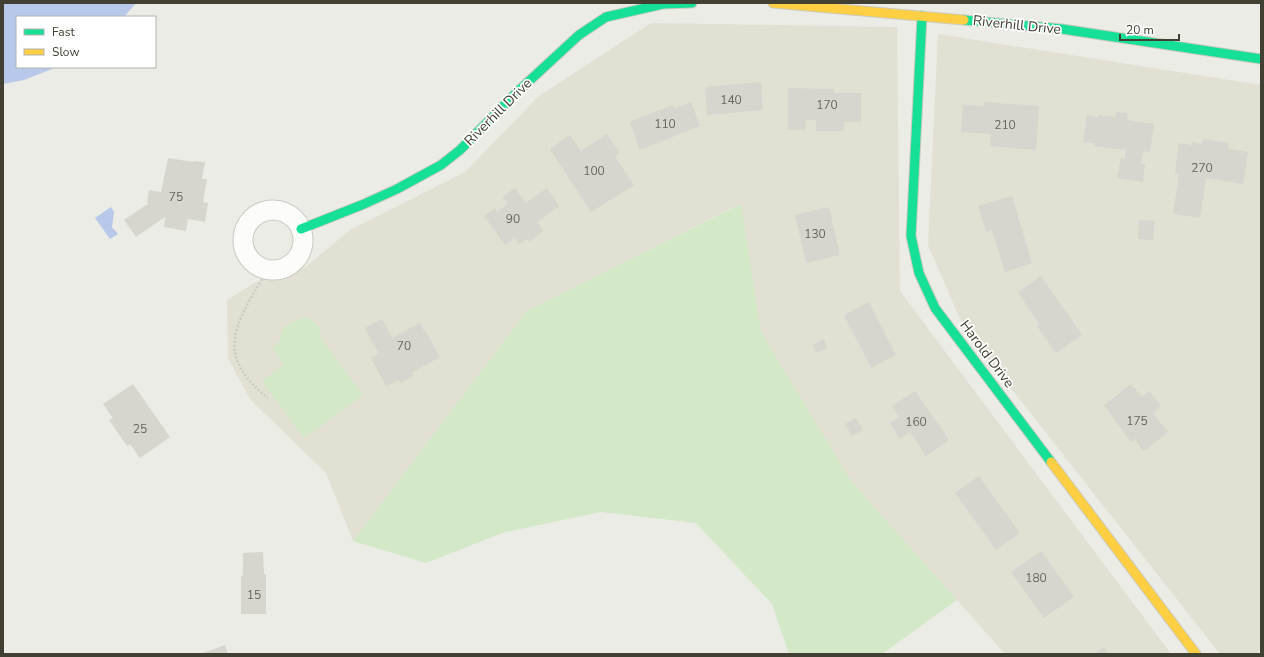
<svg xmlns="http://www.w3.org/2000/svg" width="1264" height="657" font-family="'Nunito Sans',sans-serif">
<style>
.residential{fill:#e1e0d3}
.green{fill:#d2e8c6}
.water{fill:#b7c8ea}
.building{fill:#d6d5ce}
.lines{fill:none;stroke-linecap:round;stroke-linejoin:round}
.street-casing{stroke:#cacac4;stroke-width:21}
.fast-casing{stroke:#cacabc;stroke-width:11}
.slow-casing{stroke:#cacabc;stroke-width:11}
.path{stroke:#cbcbc5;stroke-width:2.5;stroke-dasharray:2 2;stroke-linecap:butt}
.street{stroke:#fcfcfb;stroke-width:19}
.fast{stroke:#16e098;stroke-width:9}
.slow{stroke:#ffcf43;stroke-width:9}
.labels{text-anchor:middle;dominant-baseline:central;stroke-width:3.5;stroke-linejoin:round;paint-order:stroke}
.number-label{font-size:12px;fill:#68665a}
.street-label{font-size:14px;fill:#424033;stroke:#fff}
</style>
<rect width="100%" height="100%" fill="#ecece6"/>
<g class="residential">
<polygon points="651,23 897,27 900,291 1171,654 1005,654 851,481 763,345 740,204 527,311 353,541 326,473 250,399 228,358 227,300 256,282 303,269 350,230 465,172 539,96"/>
<polygon points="938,34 1261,85 1261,649 1256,654 1220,654 965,330 928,245"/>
</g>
<g class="green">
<polygon points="741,204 761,332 851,481 957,600 882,654 789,654 772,604 696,523 601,512 505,532 426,563 353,541 527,311"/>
<polygon points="308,317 319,327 321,338 363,395 304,438 262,381 284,365 273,349 280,341 281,333 283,328 301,318"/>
</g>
<g class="water">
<polygon points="3,3 136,3 124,17 17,17 17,67 57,67 24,80 3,84"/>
<polygon points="111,207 114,212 112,227 118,234 110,239 95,218"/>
</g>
<g class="building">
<polygon points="761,82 763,110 707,115 705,87"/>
<polygon points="788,88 834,89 834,93 861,93 861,122 844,122 844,131 816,131 816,120 806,120 805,130 788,130"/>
<polygon points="691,102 700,126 640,150 630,122 673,105 674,109"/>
<polygon points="984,102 1039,106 1036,150 990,146 991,134 961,132 963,105 984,106"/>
<polygon points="1116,112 1128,113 1127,120 1154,124 1150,152 1143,151 1141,164 1145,164 1143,182 1117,178 1121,158 1125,159 1126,150 1094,146 1095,143 1083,142 1087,115 1098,117 1099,115 1116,117"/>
<polygon points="607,134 619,152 615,157 634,185 591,212 550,149 570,135 581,151"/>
<polygon points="1203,139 1229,143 1228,149 1248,152 1243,184 1206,178 1200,218 1173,214 1179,174 1175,173 1179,143 1192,145 1192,142 1202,144"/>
<polygon points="168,158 193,162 194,161 205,162 202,179 207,179 203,202 208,203 205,222 188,219 186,231 164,227 165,217 136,237 124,220 149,203 147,203 149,190 161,192"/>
<polygon points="515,188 526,203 547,188 559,206 537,222 543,231 529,242 527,239 519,244 515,238 505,245 484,216 495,208 497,212 508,204 502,197"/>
<polygon points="1012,196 1032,263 1005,272 992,230 986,232 978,206"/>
<polygon points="829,207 840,255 806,263 795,215"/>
<polygon points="1139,220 1155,221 1153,240 1138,239"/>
<polygon points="1041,276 1082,335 1056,353 1037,326 1039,324 1018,292"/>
<polygon points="869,302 896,355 871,368 844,315"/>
<polygon points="382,319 392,338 420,323 424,331 425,330 440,357 411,373 413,376 400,383 399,380 386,386 371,358 379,354 365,328"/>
<polygon points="824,339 827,348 817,353 812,345"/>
<polygon points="133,384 170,437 140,458 130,444 127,446 109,420 113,418 103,404"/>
<polygon points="1131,384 1142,397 1149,391 1161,406 1153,414 1168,432 1147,449 1146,449 1143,451 1135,439 1131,442 1104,405"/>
<polygon points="915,391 949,440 926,456 910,432 900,439 890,423 899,417 892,406"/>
<polygon points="856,418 863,430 852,436 845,424"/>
<polygon points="979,476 1020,533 996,550 955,493"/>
<polygon points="1041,551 1074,597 1044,618 1011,572"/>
<polygon points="263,552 264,574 266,574 266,614 241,614 241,576 243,575 243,553"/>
<polygon points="225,645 228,654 200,654"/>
<polygon points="1104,647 1108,654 1094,654"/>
</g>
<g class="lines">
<g class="street-casing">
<circle id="street" cx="273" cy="240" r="30"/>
</g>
<g class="fast-casing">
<g id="fast">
<polyline points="922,16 911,236 919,273 935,308 1051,462"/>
<polyline points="964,20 1062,29 1261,59"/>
<polyline points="301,229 364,204 397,189 441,165 460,150 515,94 579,35 606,17 663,4 692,3"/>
</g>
</g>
<g class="slow-casing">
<g id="slow">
<polyline points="773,3 964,20"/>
<polyline points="1051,462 1196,654"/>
</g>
</g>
<path class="path" d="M262 279C233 328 216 356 268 398"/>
<use href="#street" class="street"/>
<use href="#fast" class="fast"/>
<use href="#slow" class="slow"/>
</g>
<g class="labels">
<g class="number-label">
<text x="731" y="100">140</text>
<text x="827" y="105">170</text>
<text x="665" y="124">110</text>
<text x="1005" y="125">210</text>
<text x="1202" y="168">270</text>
<text x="594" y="171">100</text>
<text x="176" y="197">75</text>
<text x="513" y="219">90</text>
<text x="815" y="234">130</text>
<text x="404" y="346">70</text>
<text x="1137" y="421">175</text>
<text x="916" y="422">160</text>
<text x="140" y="429">25</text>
<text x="1036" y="578">180</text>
<text x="254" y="595">15</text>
</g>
<g class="street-label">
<text transform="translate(1017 25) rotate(6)">Riverhill Drive</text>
<text transform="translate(498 112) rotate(-45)">Riverhill Drive</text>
<text transform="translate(987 354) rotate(53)">Harold Drive</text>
</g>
</g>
<rect width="1264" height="657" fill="none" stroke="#424033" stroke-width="8"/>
<rect x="16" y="16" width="140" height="52" fill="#ffffff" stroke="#b3b3ad"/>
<rect x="24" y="29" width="20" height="6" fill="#16e098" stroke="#b3b3ad"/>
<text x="52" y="36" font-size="12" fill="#424033">Fast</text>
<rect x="24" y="49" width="20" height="6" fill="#ffcf43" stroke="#b3b3ad"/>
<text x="52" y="56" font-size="12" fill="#424033">Slow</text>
<path d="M1120 34v6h59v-6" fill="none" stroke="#424033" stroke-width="2"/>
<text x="1126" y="34" font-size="12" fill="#424033" stroke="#ffffff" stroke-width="3" paint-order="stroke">20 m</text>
</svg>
